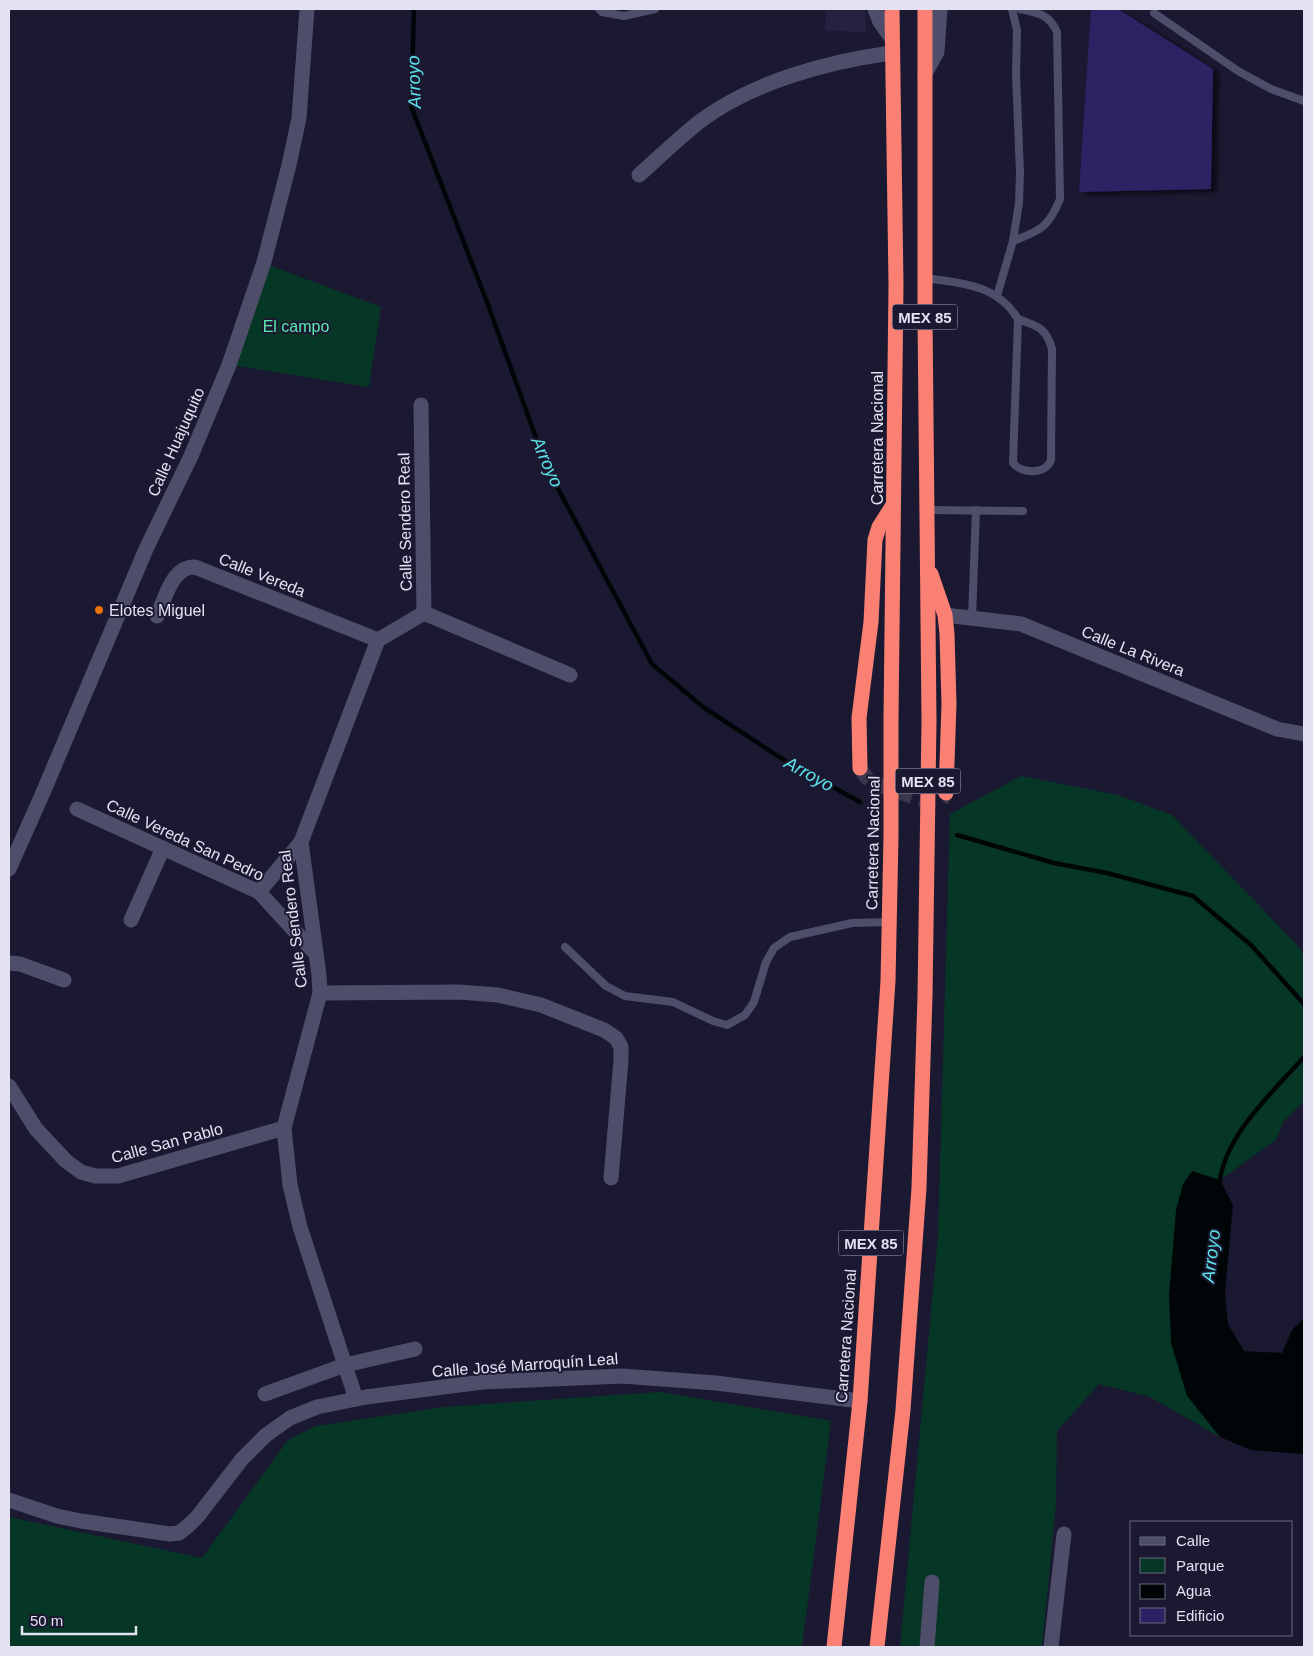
<svg xmlns="http://www.w3.org/2000/svg" width="1313" height="1656" font-family="Arial,sans-serif">
<style>
.built{fill:#252140}
.green{fill:#063726}
.water{fill:#000607}
.lines{fill:none;stroke-linecap:round;stroke-linejoin:round}
.stream{stroke:#000607;stroke-width:4.5}
.building{fill:#2e2065;filter:url(#shadow)}
.highway-tunnel{stroke:#39364e;stroke-width:15;stroke-dasharray:15 8;stroke-linecap:butt}
.lane{stroke:#4f4e6a;stroke-width:8}
.street{stroke:#4f4e6a;stroke-width:15}
.secondary{stroke:#4f4e6a;stroke-width:15}
.highway{stroke:#f98072;stroke-width:15}
.food-dot{fill:#e8710a;stroke:#1b1831;stroke-width:2}
.labels{text-anchor:middle;dominant-baseline:central;stroke-width:4;stroke-linejoin:round;paint-order:stroke}
.shield{fill:#1b1831;stroke:#a6a5b9;stroke-width:1}
.shield-label{font-size:15px;font-weight:bold;fill:#e2e2f3}
.park-label{font-size:16px;fill:#5ceab3;stroke:#1b1831}
.street-label{font-size:16px;fill:#e2e2f3;stroke:#1b1831}
.poi-label{font-size:16px;fill:#e2e2f3;stroke:#1b1831;text-anchor:start}
.water-label{font-size:18px;font-style:italic;fill:#5be2e8;stroke:#1b1831}
</style>
<defs>
<filter id="shadow"><feDropShadow dx="5.5" dy="3" stdDeviation="2.5" flood-color="#0009"/></filter>
</defs>
<rect width="100%" height="100%" fill="#1b1831"/>
<polygon class="built" points="826,9 865,9 866,33 825,30"/>
<g class="green">
<polygon points="266,264 381,307 369,387 231,365"/>
<polygon points="1021,776 1118,795 1172,815 1298,946 1304,956 1304,1101 1284,1121 1276,1140 1220,1180 1206,1417 1220,1437 1150,1397 1099,1384 1057,1431 1056,1504 1042,1647 900,1647 938,1236 950,814"/>
<polygon points="660,1392 831,1421 802,1647 9,1647 9,1517 202,1558 288,1440 316,1426 444,1407"/>
</g>
<polygon class="water" points="1192,1171 1220,1180 1233,1205 1225,1293 1228,1324 1244,1351 1282,1353 1292,1330 1304,1318 1304,1454 1251,1450 1220,1437 1187,1396 1171,1343 1169,1295 1176,1210 1183,1184"/>
<g class="lines">
<g class="stream">
<polyline points="414,9 411,106 487,302 547,468 652,664 703,707 784,760 860,802"/>
<polyline points="957,835 1054,863 1107,873 1193,896 1252,946 1304,1004"/>
<path d="M1219 1185C1225 1134 1272 1093 1304 1057"/>
</g>
</g>
<polygon class="building" points="1091,9 1118,9 1213,69 1211,189 1079,192"/>
<g class="lines">
<path class="highway-tunnel" d="M860 768C863 773 865 777 870 780 877 785 931 804 938 802 942 800 944 797 946 793"/>
<g class="lane">
<polyline points="599,9 602,12 624,16 655,9"/>
<polyline points="1154,13 1238,71 1271,89 1304,101"/>
<path d="M1013 241C1040 231 1049 227 1060 199L1057 32C1049 14 1038 13 1020 9"/>
<path d="M925 278C961 283 997 284 1018 319L1013 463C1021 474 1046 475 1051 460L1052 349C1046 327 1037 326 1018 319"/>
<polyline points="997,296 1013,241 1019,203 1020,172 1016,74 1017,30 1012,9"/>
<polyline points="926,510 1023,511"/>
<polyline points="972,617 976,510"/>
<polyline points="565,947 606,986 625,996 673,1002 713,1021 727,1025 745,1015 754,1002 766,962 774,948 790,937 852,923 889,922"/>
</g>
<g class="street">
<path d="M639 175C659 157 678 139 699 122 752 82 826 62 891 53"/>
<polyline points="424,613 570,675"/>
<polyline points="945,615 1021,624 1277,729 1304,734"/>
<path d="M157 616C165 599 172 566 195 567L378 640"/>
<polyline points="77,809 259,892 315,953"/>
<polyline points="9,869 42,795 146,549 191,456 229,365 264,262 289,165 299,118 307,9"/>
<polyline points="259,892 301,842"/>
<polyline points="131,920 163,848"/>
<polyline points="9,963 20,964 64,980"/>
<polyline points="320,993 459,992 498,995 541,1005 604,1030 616,1038 621,1047 621,1060 611,1178"/>
<polyline points="9,1086 36,1129 66,1161 81,1172 95,1176 118,1176 284,1128"/>
<polyline points="265,1394 345,1365 415,1349"/>
<polyline points="356,1399 300,1227 290,1185 284,1128 320,993 319,975 301,842 378,640 424,613 421,405"/>
<polyline points="9,1500 57,1516 81,1521 170,1534 179,1533 188,1526 198,1516 242,1459 266,1435 290,1418 317,1407 366,1397 482,1382 622,1376 716,1383 860,1401"/>
<polyline points="927,1647 932,1582"/>
<polyline points="1051,1647 1064,1534"/>
</g>
<g class="secondary">
<polyline points="875,9 880,22 891,37"/>
<polyline points="925,74 937,52 940,9"/>
</g>
<g class="highway">
<polyline points="931,574 945,615 947,634 949,704 946,793"/>
<polyline points="860,768 859,718 871,622 875,540 879,527 893,505"/>
<polyline points="834,1647 860,1401 888,981 891,837 891,719 896,285 892,9"/>
<polyline points="877,1647 903,1410 919,1188 925,996 929,721 925,315 925,9"/>
</g>
</g>
<circle class="food-dot" cx="99" cy="610" r="5"/>
<g class="labels">
<g class="shield">
<rect x="892.5" y="304.5" width="65" height="25" rx="4"/>
<rect x="895.5" y="768.5" width="65" height="25" rx="4"/>
<rect x="838.5" y="1230.5" width="65" height="25" rx="4"/>
</g>
<g class="shield-label">
<text x="925" y="317">MEX 85</text>
<text x="928" y="781">MEX 85</text>
<text x="871" y="1243">MEX 85</text>
</g>
<g class="park-label">
<text x="296" y="326">El campo</text>
</g>
<g class="street-label">
<text transform="translate(877 438) rotate(-90)">Carretera Nacional</text>
<text transform="translate(176 442) rotate(-66)">Calle Huajuquito</text>
<text transform="translate(405 522) rotate(-91)">Calle Sendero Real</text>
<text transform="translate(262 575) rotate(22)">Calle Vereda</text>
<text transform="translate(1133 651) rotate(22)">Calle La Rivera</text>
<text transform="translate(185 840) rotate(25)">Calle Vereda San Pedro</text>
<text transform="translate(873 843) rotate(-89)">Carretera Nacional</text>
<text transform="translate(293 919) rotate(-97)">Calle Sendero Real</text>
<text transform="translate(167 1143) rotate(-15)">Calle San Pablo</text>
<text transform="translate(846 1336) rotate(-86)">Carretera Nacional</text>
<text transform="translate(525 1365) rotate(-4)">Calle José Marroquín Leal</text>
</g>
<g class="poi-label">
<text x="109" y="610">Elotes Miguel</text>
</g>
<g class="water-label">
<text transform="translate(414 82) rotate(-92)">Arroyo</text>
<text transform="translate(547 462) rotate(66)">Arroyo</text>
<text transform="translate(809 774) rotate(29)">Arroyo</text>
<text transform="translate(1211 1256) rotate(-83)">Arroyo</text>
</g>
</g>
<rect width="1313" height="1656" fill="none" stroke="#e2e2f3" stroke-width="20"/>
<rect x="1130" y="1521" width="162" height="115" fill="#1b1831" stroke="#6b697f"/>
<rect x="1140" y="1537" width="25" height="8" fill="#4f4e6a" stroke="#6b697f"/>
<text x="1176" y="1546" font-size="15" fill="#e2e2f3">Calle</text>
<rect x="1140" y="1558" width="25" height="15" fill="#063726" stroke="#6b697f"/>
<text x="1176" y="1571" font-size="15" fill="#e2e2f3">Parque</text>
<rect x="1140" y="1584" width="25" height="15" fill="#000607" stroke="#6b697f"/>
<text x="1176" y="1596" font-size="15" fill="#e2e2f3">Agua</text>
<rect x="1140" y="1608" width="25" height="15" fill="#2e2065" stroke="#6b697f"/>
<text x="1176" y="1621" font-size="15" fill="#e2e2f3">Edificio</text>
<path d="M22 1626v8h114v-8" fill="none" stroke="#e2e2f3" stroke-width="2.5"/>
<text x="30" y="1626" font-size="15" fill="#e2e2f3" stroke="#1b1831" stroke-width="4" paint-order="stroke">50 m</text>
</svg>
